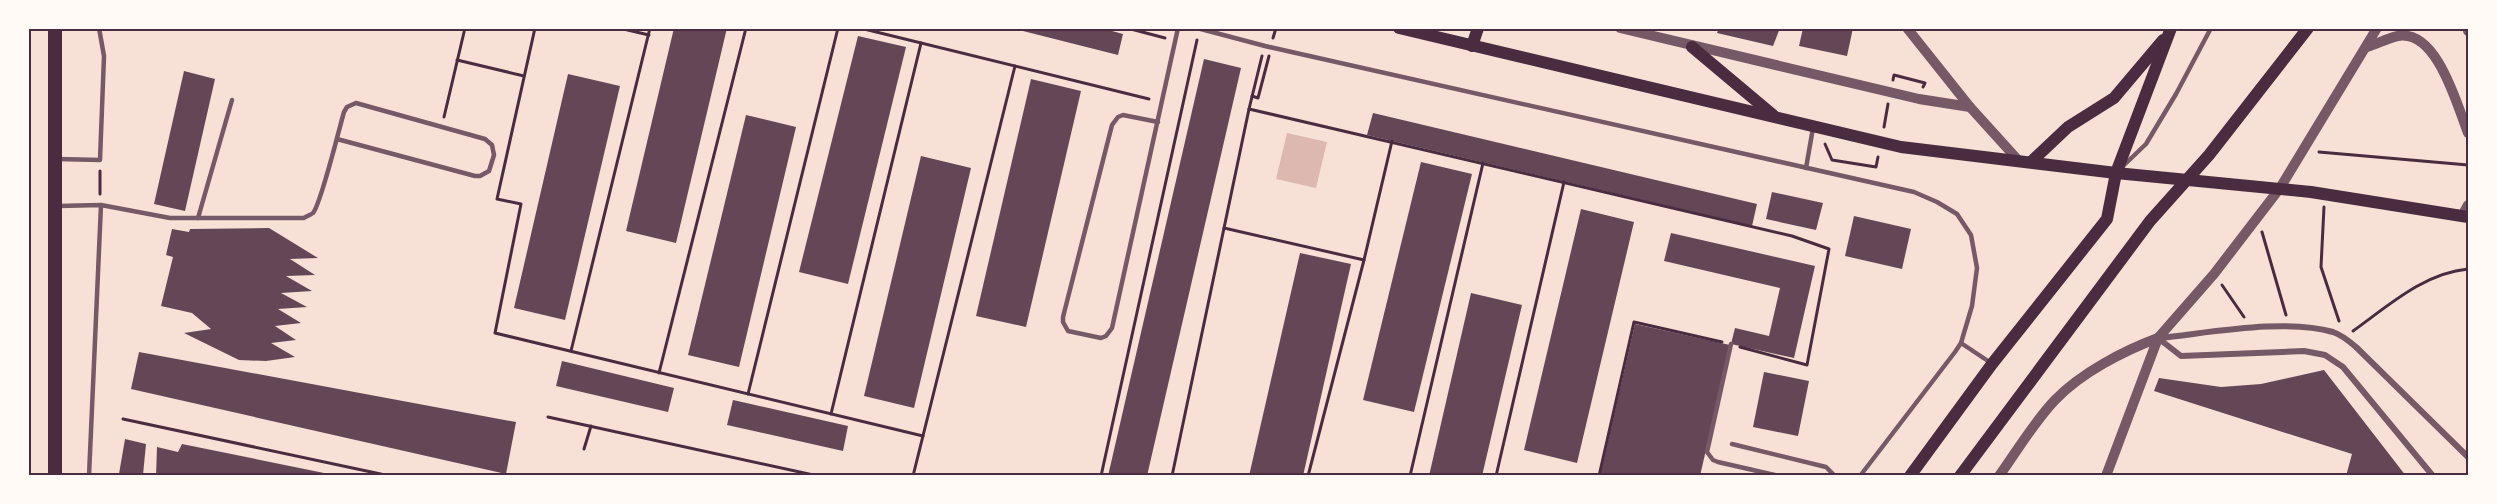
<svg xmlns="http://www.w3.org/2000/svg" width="2497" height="504" font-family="Arial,sans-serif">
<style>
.water{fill:#dcb8b0}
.building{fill:#644757}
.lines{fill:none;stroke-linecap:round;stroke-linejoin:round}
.path{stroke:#4a2c40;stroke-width:3}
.service{stroke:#755966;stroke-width:4.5}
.minor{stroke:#755966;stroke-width:6}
.tertiary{stroke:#755966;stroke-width:10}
.secondary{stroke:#4a2c40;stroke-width:12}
.primary{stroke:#4a2c40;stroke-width:14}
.neatline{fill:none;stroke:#4a2c40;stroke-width:2}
</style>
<rect width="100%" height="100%" fill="#f7e1d7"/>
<polygon class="water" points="1287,133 1327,142 1316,188 1276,179"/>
<g class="building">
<polygon points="674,28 727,28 676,243 626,231"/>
<polygon points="1101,28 1123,34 1118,55 1015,29"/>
<polygon points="1719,28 1780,28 1773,46 1717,33"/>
<polygon points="1803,28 1853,28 1847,56 1799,46"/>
<polygon points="858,36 906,47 848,284 799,272"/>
<polygon points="1204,59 1241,68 1147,476 1108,476"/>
<polygon points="184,71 215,79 185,211 154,204"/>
<polygon points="568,74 620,86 565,320 514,308"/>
<polygon points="1031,79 1081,91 1026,327 976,316"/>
<polygon points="1373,113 1757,204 1752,226 1367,135"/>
<polygon points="746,115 796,127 739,367 688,355"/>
<polygon points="921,156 971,168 914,408 864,396"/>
<polygon points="1421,162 1472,174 1414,412 1363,400"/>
<polygon points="1772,192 1823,203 1816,230 1766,219"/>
<polygon points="1581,209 1634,222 1577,463 1524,450"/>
<polygon points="1854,216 1911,229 1902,269 1845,256"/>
<polygon points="269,228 318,258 290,259 315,275 286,276 312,291 281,293 307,307 278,309 301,323 275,326 296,340 271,343 295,357 266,361 239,360 184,333 211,329 192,313 161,306 173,257 166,255 172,229 189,232 190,229"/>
<polygon points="1671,233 1815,266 1794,358 1731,344 1735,328 1769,336 1780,288 1664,261"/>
<polygon points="1300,253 1351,264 1303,476 1249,476"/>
<polygon points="1471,293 1522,305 1482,476 1429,476"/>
<polygon points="1635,324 1730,345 1700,476 1600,476"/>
<polygon points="139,352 516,422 506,474 131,389"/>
<polygon points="562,361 674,388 668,412 556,386"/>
<polygon points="2324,370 2406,476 2346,476 2352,454 2154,391 2159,378 2221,387 2261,384"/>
<polygon points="1764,372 1809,381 1798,436 1753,427"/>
<polygon points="733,400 848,426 843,451 727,425"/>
<polygon points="125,439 146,444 143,475 119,474"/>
<polygon points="182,444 329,474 329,476 156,476 157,447 178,452"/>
</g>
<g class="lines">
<g class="path">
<polyline points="535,28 497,199 521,204 495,333 923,436"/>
<polyline points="619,28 649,35"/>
<polyline points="860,28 1149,99"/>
<polyline points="1127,28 1165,38"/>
<polyline points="1273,38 1276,28"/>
<polyline points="1262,56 1249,109 1792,236 1829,249 1807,365 1740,347"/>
<polyline points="457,60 524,76"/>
<polyline points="1893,80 1894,75 1925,83 1923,87"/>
<polyline points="1252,96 1258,98 1269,56"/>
<polyline points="444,117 465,28"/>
<polyline points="1884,127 1888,104"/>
<polyline points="1825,144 1832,160 1876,167 1878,157"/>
<polyline points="2319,152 2468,165"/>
<polyline points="100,171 100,194"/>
<polyline points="2324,207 2321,267 2339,321"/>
<polyline points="1224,228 1364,260"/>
<polyline points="2262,232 2286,315"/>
<polyline points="2222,285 2244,317"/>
<path d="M2353 331C2388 306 2424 273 2468 269"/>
<polyline points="571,351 650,28"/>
<polyline points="659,373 746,28"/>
<polyline points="748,394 838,28"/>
<polyline points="831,414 921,43"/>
<polyline points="548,417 818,476"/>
<polyline points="123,419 390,476"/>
<polyline points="584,449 591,426"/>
<polyline points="913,476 1015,66"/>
<polyline points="1101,476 1197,40"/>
<polyline points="1172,476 1249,109"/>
<polyline points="1308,476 1364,260 1392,141"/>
<polyline points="1410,476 1483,163"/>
<polyline points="1496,476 1564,182"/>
<polyline points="1599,476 1634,322 1722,342"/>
</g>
<g class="service">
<polyline points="1197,28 1265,46 1914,192 1937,202 1957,214 1971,235 1977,268 1972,306 1961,343 1955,352 1860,476"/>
<polyline points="1158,122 1123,115 1118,117 1112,125 1063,317 1063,322 1068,331 1101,338 1106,336 1112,328 1178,28"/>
<polyline points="57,159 100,160 104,56 99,28"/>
<polyline points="2122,167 2146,144 2176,94 2211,28"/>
<polyline points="1806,168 1813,128"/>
<path d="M58 206 101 205 170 218H304C305 217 312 214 313 213 321 204 339 129 344 112L347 107 356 103 485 139 492 145 494 155 489 171 480 176H475L337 139"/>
<polyline points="198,218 232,100"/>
<polyline points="1961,343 1991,363"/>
<polyline points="1731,344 1707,452 1713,460 1718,462 1779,476"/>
<polyline points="1732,444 1826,467 1835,476"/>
<polyline points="89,476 101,205"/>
</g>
<g class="minor">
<polyline points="2158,338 2181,356 2304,351 2325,355 2343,367 2433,476"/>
<path d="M2159 338C2209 333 2285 318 2333 332 2342 335 2349 341 2356 347L2468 457"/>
</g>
<g class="tertiary">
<polyline points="1620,28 1919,99 1970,107"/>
<polyline points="1907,28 1970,107 2018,160"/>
<polyline points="2468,28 2468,31"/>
<path d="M2367 47C2377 44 2388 38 2398 36 2437 29 2457 105 2468 133"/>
<polyline points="2462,216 2468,205"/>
<path d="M1999 476C2017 451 2034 422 2055 400 2081 373 2123 351 2158 338"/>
<polyline points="2106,476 2158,338 2214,274 2280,188 2377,28"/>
</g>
<g class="secondary">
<polyline points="1399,28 1901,147 2116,173 2311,192 2468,217"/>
<polyline points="1472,46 1478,28"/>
<polyline points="1692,47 1773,115"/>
<polyline points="2032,161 2068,127 2114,98 2163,40"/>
<polyline points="1910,476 1992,364 2107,219 2116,173 2171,28"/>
<polyline points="1960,476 2150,221 2209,155 2308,28"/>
</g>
<polyline class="primary" points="55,476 55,28"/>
</g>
<rect width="2497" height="504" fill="none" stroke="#fffaf5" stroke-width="60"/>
<rect x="30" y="30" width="2437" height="444" class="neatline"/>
</svg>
